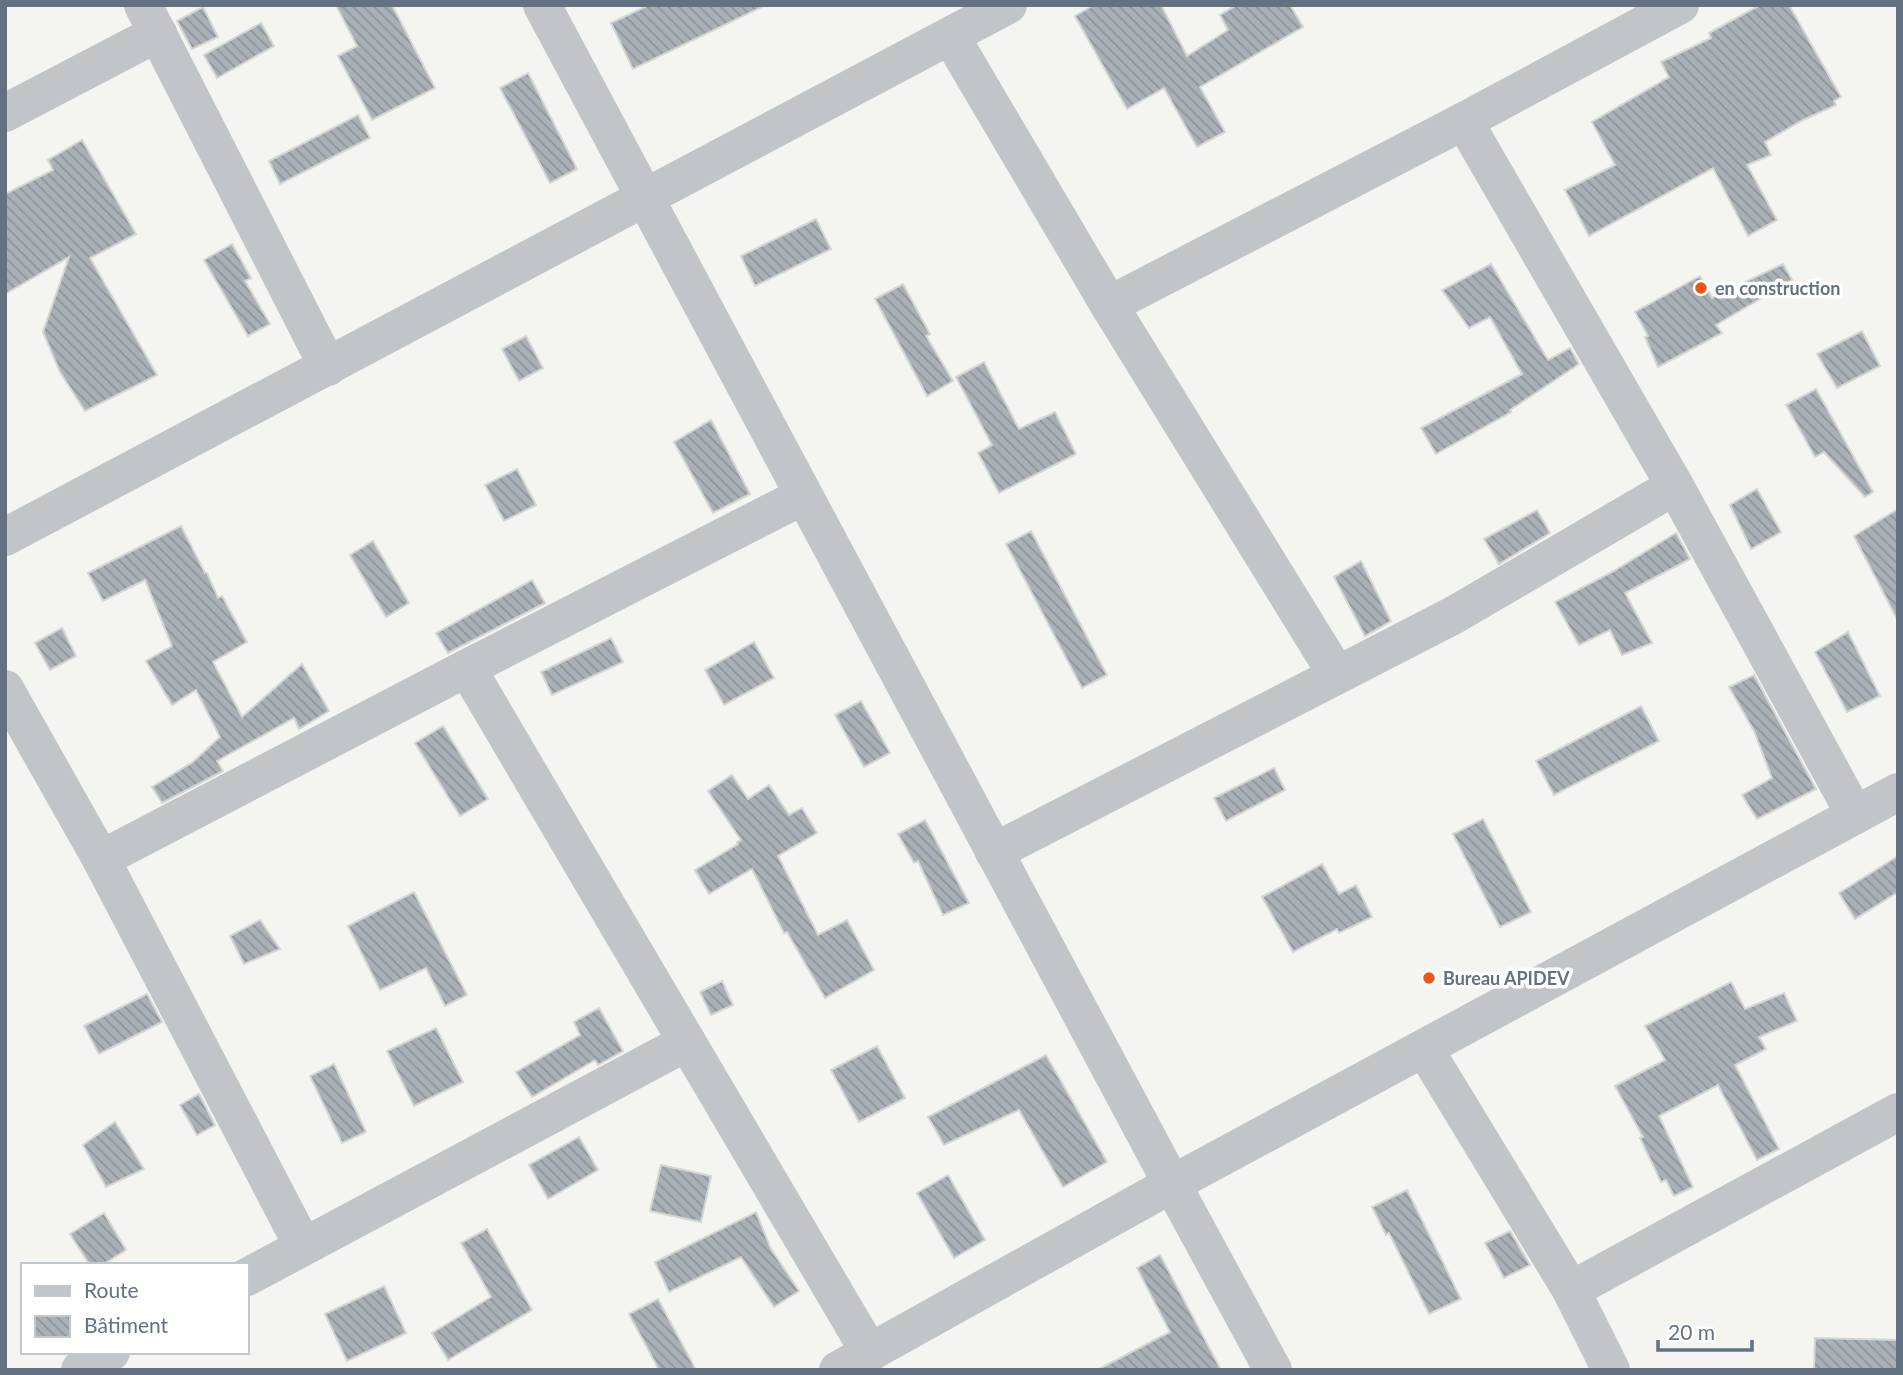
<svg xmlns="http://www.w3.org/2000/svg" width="1903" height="1375" font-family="Lato,sans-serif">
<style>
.building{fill:url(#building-back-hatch);stroke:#d5d5d3;stroke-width:2}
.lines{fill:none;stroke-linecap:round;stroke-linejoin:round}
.minor{stroke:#c1c5c8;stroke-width:38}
.poi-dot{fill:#ec5618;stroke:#fff;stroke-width:2.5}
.labels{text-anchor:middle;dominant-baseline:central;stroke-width:7;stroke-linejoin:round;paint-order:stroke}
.poi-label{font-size:18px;font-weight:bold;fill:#627283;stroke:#fff;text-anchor:start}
</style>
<defs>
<pattern id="building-back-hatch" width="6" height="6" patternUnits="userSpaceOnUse" patternTransform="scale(1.75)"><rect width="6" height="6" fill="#a9b1b7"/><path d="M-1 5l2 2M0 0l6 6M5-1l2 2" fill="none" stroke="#8d949a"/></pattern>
</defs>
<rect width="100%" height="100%" fill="#f4f4f0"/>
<g class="building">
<polygon points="336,5 392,5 435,88 372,120 338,56 357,46"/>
<polygon points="649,5 766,5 633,69 611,23"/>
<polygon points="1094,5 1161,5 1187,56 1228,30 1220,15 1237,5 1290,5 1303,27 1200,87 1225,132 1197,147 1164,88 1127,109 1075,16"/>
<polygon points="1760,5 1789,5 1841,97 1834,101 1836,105 1801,121 1765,142 1771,155 1747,165 1777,220 1748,236 1713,168 1589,236 1565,190 1615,165 1592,122 1669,77 1661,62 1711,38 1709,33"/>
<polygon points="203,7 218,37 192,49 177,21"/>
<polygon points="261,23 274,46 217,78 204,55"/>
<polygon points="528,73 577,169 550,183 500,88"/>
<polygon points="358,115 370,138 280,184 269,161"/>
<polygon points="82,140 136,234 90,258 157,375 85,411 60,372 43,332 69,257 5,294 5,194 53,170 48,160"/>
<polygon points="816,219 831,249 755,286 741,256"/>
<polygon points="232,244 251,278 245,281 270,324 248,336 204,260"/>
<polygon points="1491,264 1548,360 1570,348 1579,364 1510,410 1511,412 1436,454 1421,428 1522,374 1490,317 1469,328 1442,290"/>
<polygon points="1783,264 1792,280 1716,325 1722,333 1658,367 1645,337 1648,336 1635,312 1700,276 1712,298"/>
<polygon points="903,284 930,334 926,336 953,381 927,396 875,299"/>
<polygon points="1862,331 1880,366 1837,388 1817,354"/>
<polygon points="526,336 543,368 519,381 502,349"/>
<polygon points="984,362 1019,429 1055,412 1076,454 999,493 978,453 992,445 956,377"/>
<polygon points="1816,389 1873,492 1865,497 1824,452 1815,457 1786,405"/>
<polygon points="711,420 750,494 713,513 674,442"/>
<polygon points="517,469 536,505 504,521 485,485"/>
<polygon points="1757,489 1781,532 1751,549 1730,505"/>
<polygon points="1898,509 1898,621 1854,536"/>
<polygon points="1537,510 1550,533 1499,564 1484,539"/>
<polygon points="181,526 205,573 207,573 218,598 222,596 247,642 213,662 242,717 302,664 329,711 299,729 294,718 217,761 223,771 162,803 152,787 193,762 220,737 196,690 172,705 146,661 172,646 145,580 103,601 88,573"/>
<polygon points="1031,531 1107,675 1082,688 1006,544"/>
<polygon points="1676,533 1690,559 1625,593 1652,643 1622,655 1610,630 1579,645 1555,602 1614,571"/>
<polygon points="373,541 409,603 386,617 350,555"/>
<polygon points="1361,561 1391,621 1365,636 1334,577"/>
<polygon points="532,580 545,603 448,653 436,633"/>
<polygon points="62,628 76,656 50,670 35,643"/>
<polygon points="1848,632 1880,696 1847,712 1815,652"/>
<polygon points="611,638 623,662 552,695 541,672"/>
<polygon points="754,642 774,678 724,705 705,670"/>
<polygon points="1754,675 1816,789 1757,819 1742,795 1772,778 1754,731 1729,687"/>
<polygon points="861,701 890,753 864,767 835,715"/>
<polygon points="1641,706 1659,741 1554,795 1536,761"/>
<polygon points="443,726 488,799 460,816 415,743"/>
<polygon points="1274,768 1285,790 1226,821 1214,798"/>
<polygon points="732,775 748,799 769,785 789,815 802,808 817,833 778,856 818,935 847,920 874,970 825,998 787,932 784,933 752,869 709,894 695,870 738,844 737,842 741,840 708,791"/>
<polygon points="1483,819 1531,912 1500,927 1453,834"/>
<polygon points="925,820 969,903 943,915 918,861 914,863 898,834"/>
<polygon points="1898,856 1898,892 1855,919 1839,893"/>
<polygon points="1322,864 1339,894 1356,885 1372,917 1339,933 1337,929 1293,952 1262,897"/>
<polygon points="414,892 467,995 445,1006 426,968 380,990 348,926"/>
<polygon points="260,920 280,949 244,964 230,936"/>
<polygon points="722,981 733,1005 711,1015 700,992"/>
<polygon points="1731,982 1745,1009 1784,993 1797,1021 1759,1037 1766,1049 1735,1065 1779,1149 1757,1160 1718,1085 1659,1116 1693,1187 1674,1196 1666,1180 1661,1182 1640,1138 1643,1137 1615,1086 1665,1060 1645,1026"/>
<polygon points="147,994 162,1022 99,1054 84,1026"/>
<polygon points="599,1008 623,1051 598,1065 595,1060 532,1097 516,1072 580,1035 574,1022"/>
<polygon points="436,1028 463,1082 414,1106 387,1051"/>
<polygon points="877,1046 905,1098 859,1122 831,1070"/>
<polygon points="1046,1055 1107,1162 1063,1187 1019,1110 944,1145 928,1117"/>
<polygon points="334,1064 366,1132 342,1143 310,1076"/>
<polygon points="199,1094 215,1125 197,1135 180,1105"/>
<polygon points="115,1122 144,1169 106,1187 83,1145"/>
<polygon points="579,1137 598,1170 548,1199 529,1165"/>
<polygon points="661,1165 711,1176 701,1222 650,1211"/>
<polygon points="948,1175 985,1240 954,1258 917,1193"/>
<polygon points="1407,1190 1461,1299 1429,1314 1389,1233 1386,1235 1372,1207"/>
<polygon points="756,1212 771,1249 799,1291 774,1307 741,1257 669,1292 655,1262"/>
<polygon points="104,1213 126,1250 102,1265 90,1265 70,1234"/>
<polygon points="487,1229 532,1310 448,1360 432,1333 491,1297 461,1243"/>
<polygon points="1510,1231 1530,1265 1504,1278 1485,1243"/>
<polygon points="1160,1255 1221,1370 1097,1370 1170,1332 1137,1268"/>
<polygon points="384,1286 406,1333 347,1361 325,1314"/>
<polygon points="658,1299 696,1370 659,1370 629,1314"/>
<polygon points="1815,1338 1898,1340 1898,1370 1814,1369"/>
</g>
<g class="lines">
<g class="minor">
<polyline points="143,5 328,367"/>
<polyline points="542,5 1172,1184 1273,1370"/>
<polyline points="951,37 1109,305 1337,675"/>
<polyline points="5,113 158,33"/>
<polyline points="1464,121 1675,486 1855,815"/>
<polyline points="1109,305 1464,121 1680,5"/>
<polyline points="5,537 1008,5"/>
<polyline points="467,668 870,1353"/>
<polyline points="5,689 101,859 303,1246"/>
<polyline points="994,852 1454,615 1675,486"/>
<polyline points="101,859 467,668 803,496"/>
<polyline points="1424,1048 1571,1290 1611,1370"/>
<polyline points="247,1277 687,1042"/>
<polyline points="1571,1290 1898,1112"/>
<polyline points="80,1370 111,1352"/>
<polyline points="838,1370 1172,1184 1898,792"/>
</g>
</g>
<g class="poi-dot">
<circle cx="1701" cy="288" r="7"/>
<circle cx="1429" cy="978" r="7"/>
</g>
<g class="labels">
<g class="poi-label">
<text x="1715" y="288">en construction</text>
<text x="1443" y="978">Bureau APIDEV</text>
</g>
</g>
<rect width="1903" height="1375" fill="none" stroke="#627283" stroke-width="14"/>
<rect x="21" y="1263" width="228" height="91" fill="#ffffff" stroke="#c0c7cd" stroke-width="2"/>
<rect x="35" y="1286" width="35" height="10" fill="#c1c5c8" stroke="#c0c7cd" stroke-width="2"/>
<text x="84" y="1298" font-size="21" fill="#627283">Route</text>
<rect x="35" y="1316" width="35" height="21" fill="url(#building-back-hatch)" stroke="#c0c7cd" stroke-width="2"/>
<text x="84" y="1333" font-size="21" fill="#627283">Bâtiment</text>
<path d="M1658 1340v10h94v-10" fill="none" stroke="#627283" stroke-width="3.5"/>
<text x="1668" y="1340" font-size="21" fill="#627283" stroke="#ffffff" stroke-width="5" paint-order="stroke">20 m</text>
</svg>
